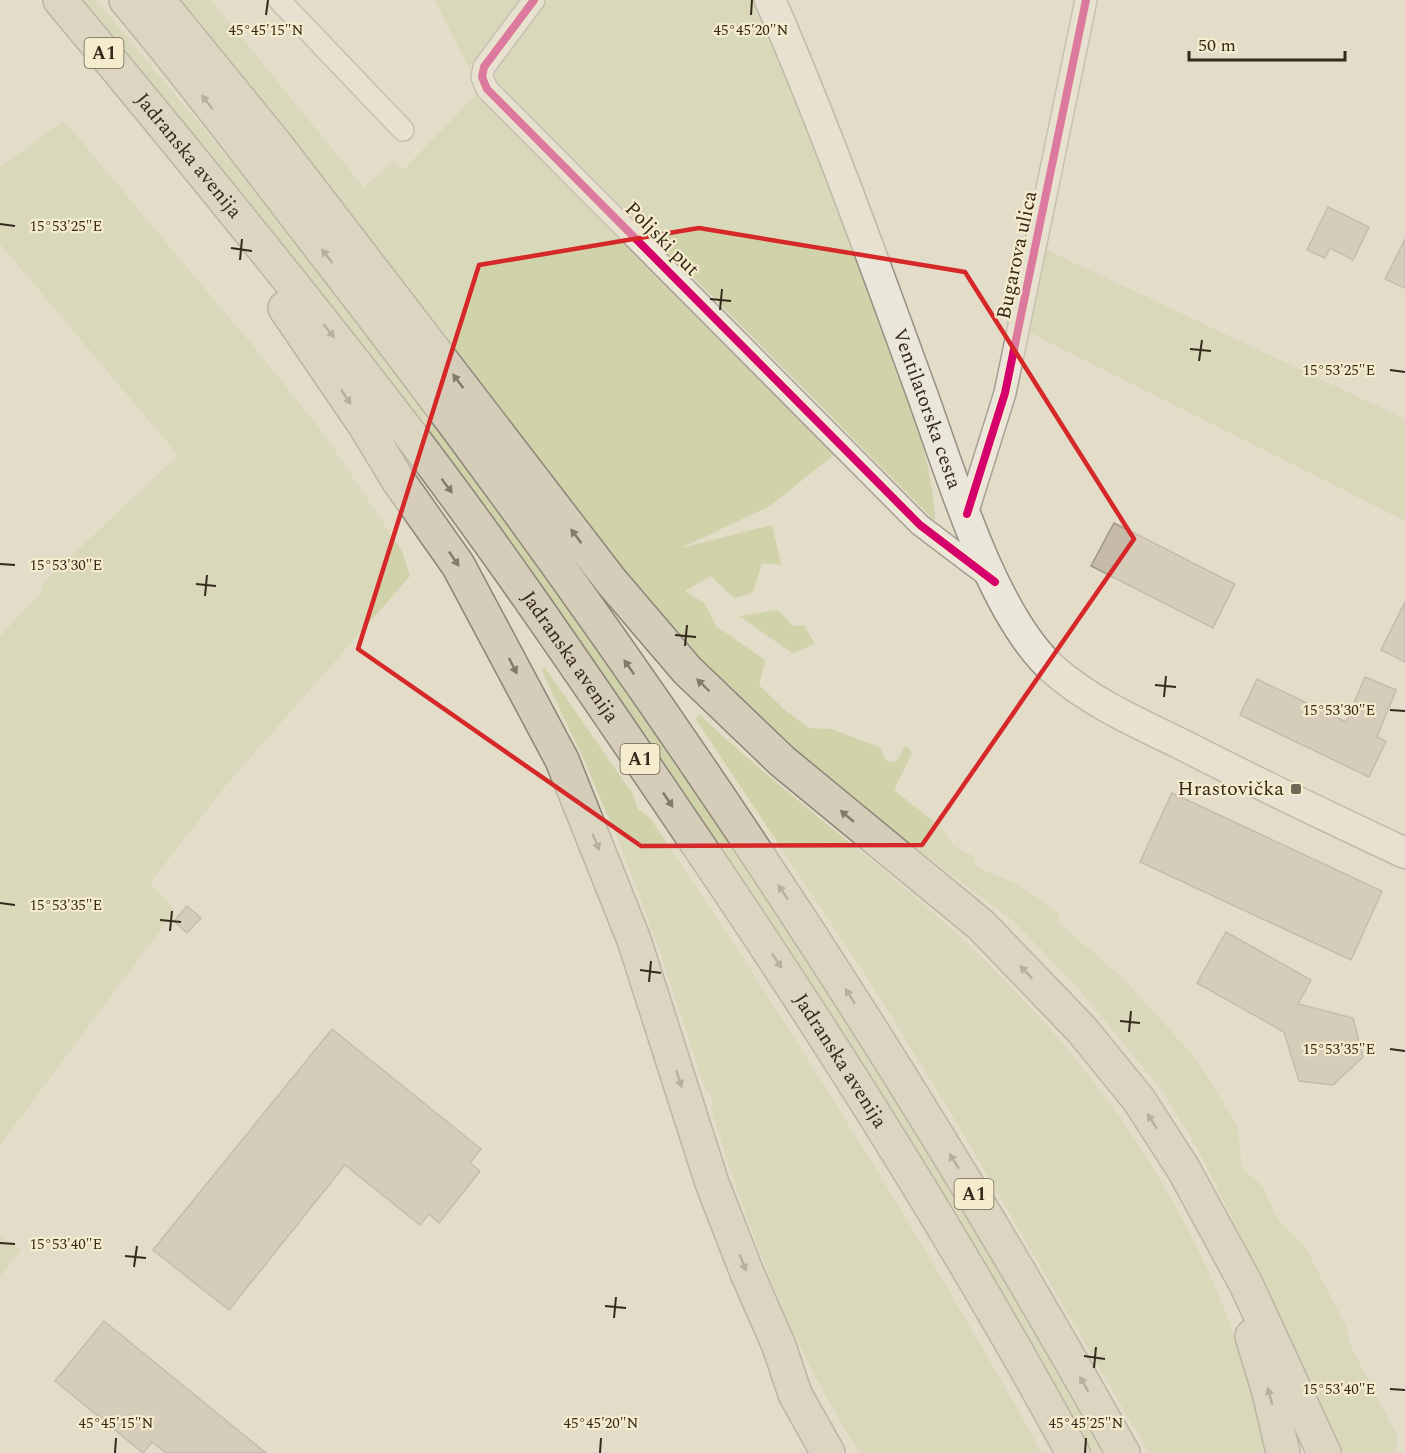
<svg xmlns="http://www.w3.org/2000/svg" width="1405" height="1453" font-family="Spectral,serif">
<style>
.green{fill:#d0d2aa}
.building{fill:#c6baa9;stroke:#a29788;stroke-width:1.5}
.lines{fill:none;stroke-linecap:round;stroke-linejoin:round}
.minor-casing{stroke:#a7a092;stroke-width:24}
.secondary-casing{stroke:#969082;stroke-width:33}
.motorway-casing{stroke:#8c8679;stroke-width:36}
.minor{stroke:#eae6da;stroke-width:21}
.secondary{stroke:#eae6da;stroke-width:30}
.motorway{stroke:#d5ccb9;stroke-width:33}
.cycleway-casing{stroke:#f5ebcd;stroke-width:11}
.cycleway{stroke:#d6006c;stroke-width:8}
.oneway{fill:#847a6a}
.marked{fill:none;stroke:#d62828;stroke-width:4.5;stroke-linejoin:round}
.ticks{fill:none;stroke:#34291b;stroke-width:2}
.poi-dot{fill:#716858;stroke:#f5ebcd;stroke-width:2}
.labels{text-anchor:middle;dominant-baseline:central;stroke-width:4.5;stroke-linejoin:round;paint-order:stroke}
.shield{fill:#f5ebcd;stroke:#6e6350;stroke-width:1.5}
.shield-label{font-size:18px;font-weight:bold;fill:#34291b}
.street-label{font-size:20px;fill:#34291b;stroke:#f5ebcd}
.poi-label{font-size:20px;fill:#34291b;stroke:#f5ebcd;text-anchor:end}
.ticks-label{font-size:15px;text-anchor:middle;fill:#34291b;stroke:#f5ebcd;stroke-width:4.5;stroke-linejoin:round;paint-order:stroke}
</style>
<rect width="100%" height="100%" fill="#e2dcc8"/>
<g class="green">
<path d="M83 0H96C164 82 234 163 299 247 595 629 869 1030 1102 1453H1090C1033 1346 965 1244 901 1141 803 979 703 817 594 662 434 433 262 214 83 0Z"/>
<polygon points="171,0 211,0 364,188 393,160 403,170 480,91 513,133 665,278 835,454 770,506 681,548 772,525 781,565 762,563 753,593 734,598 711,576 685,591 705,604 716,626 765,660 759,685 787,712 809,728 831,729 879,747 887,761 896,762 906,745 912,753 894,790 942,828 953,846 975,857 973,865 1019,885 1059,914 1058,922 1125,980 1196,1059 1237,1125 1242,1168 1262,1186 1278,1220 1305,1247 1346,1326 1350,1345 1398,1437 1396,1453 1338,1453 1251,1256 1200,1153 1164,1093 1117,1035 1072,981 1012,920 812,770 663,625 374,243 231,66"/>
<polygon points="435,0 522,0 469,68"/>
<path d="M549 0H756L803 114 909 399C921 436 934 482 935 521L706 290 521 109 494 79 503 55Z"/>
<polygon points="64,121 253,346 326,437 402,551 410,576 227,784 150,883 175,910 0,1145 0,636 44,590 41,585 178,455 0,244 0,167"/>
<polygon points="1045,249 1405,419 1405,521 1029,332"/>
<polygon points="778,610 793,626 804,625 815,644 792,653 739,616"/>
<path d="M545 668 633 794 638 809 650 818C789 1024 921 1236 1042 1453H860C791 1346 747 1229 711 1107L713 1104 710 1093 706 1091 656 940 621 847 585 762 542 671Z"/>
<path d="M700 715C781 791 872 857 955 932 1110 1075 1224 1244 1267 1453H1149L960 1128 874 988 695 718Z"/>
<polygon points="0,1235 21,1250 0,1276"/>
</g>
<g class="building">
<polygon points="1328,207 1369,227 1353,260 1330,248 1325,258 1307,250"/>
<polygon points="1405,239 1405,288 1385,279"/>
<polygon points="1114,523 1235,584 1213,628 1091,566"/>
<polygon points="1405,602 1405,662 1381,650"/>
<polygon points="1365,677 1396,690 1377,737 1386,741 1369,777 1240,715 1257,679 1346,722"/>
<polygon points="1172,793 1382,891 1351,960 1140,862"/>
<polygon points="187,906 201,918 187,933 174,921"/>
<polygon points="1226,932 1311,980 1298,1004 1353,1018 1363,1057 1333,1085 1299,1081 1284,1032 1197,983"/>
<polygon points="332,1029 481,1149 470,1163 480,1171 439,1223 429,1214 420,1225 345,1165 229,1310 153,1250"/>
<polygon points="104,1321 266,1453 166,1453 152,1442 143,1453 55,1381"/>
</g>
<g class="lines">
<g class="minor-casing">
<g id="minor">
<polyline points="279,0 403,130"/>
<polyline points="534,0 484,67 482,77 487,89 920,525 990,578"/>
<polyline points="967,514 1005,393 1086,0"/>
</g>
</g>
<g class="secondary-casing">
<g id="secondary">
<path id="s1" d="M770 0C826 128 873 260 921 391 950 470 992 616 1054 670 1090 702 1138 723 1181 744 1255 782 1330 818 1405 853"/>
</g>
</g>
<g class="motorway-casing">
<g id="motorway">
<path id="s2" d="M60 0C170 132 280 266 385 402 491 538 587 681 684 824 823 1028 955 1236 1073 1453"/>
<path d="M126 0C194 81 258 167 323 251 619 632 888 1032 1123 1453"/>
<polyline points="158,0 277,146 611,581 687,670 782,761 981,925 1082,1030 1139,1100 1184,1170 1246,1284 1324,1453"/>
<polyline points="285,308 364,424 398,480 458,565 562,760 634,940 712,1183 747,1273 779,1346 795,1394 828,1453"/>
<polyline points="1252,1336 1270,1396 1283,1453"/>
</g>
</g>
<use href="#minor" class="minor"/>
<use href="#secondary" class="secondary"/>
<use href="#motorway" class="motorway"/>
<g class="cycleway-casing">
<g id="cycleway">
<polyline points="534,0 484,67 482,77 487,89 920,525 995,582"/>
<polyline points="967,514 1005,393 1086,0"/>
</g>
</g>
<use href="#cycleway" class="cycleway"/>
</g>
<defs><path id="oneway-solid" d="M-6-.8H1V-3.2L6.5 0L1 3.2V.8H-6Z" transform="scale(1.5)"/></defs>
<g class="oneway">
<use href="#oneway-solid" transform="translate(207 102) rotate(-128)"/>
<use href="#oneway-solid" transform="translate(327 256) rotate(-128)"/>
<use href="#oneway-solid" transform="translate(329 331) rotate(51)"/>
<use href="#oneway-solid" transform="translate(458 381) rotate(-127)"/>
<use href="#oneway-solid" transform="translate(346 397) rotate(56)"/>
<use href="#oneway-solid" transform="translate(447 486) rotate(53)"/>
<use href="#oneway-solid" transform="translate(576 536) rotate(-127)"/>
<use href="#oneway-solid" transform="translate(454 559) rotate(56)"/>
<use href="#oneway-solid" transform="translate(513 666) rotate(63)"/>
<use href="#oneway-solid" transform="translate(629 667) rotate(-125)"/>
<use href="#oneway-solid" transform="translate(703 685) rotate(-136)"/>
<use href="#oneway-solid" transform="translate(668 800) rotate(56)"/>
<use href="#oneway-solid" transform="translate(847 816) rotate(-140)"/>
<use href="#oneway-solid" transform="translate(596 842) rotate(67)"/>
<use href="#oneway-solid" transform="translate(783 892) rotate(-124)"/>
<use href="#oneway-solid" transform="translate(777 961) rotate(56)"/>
<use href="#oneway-solid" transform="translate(1026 972) rotate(-134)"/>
<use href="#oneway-solid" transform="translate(850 996) rotate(-122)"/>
<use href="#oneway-solid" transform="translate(679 1079) rotate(72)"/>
<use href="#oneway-solid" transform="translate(1152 1121) rotate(-123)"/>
<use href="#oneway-solid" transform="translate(954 1161) rotate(-122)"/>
<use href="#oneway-solid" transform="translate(743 1263) rotate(69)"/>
<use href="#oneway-solid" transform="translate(1084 1384) rotate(-119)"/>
<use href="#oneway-solid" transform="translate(1270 1396) rotate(-105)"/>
</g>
<path d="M0 0H1405V1453H0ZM699 228 965 272 1134 539 922 845 641 846 358 649 479 265Z" fill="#e2dcc8" fill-opacity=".55" fill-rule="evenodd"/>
<path class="marked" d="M699 228 965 272 1134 539 922 845 641 846 358 649 479 265Z"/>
<path class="ticks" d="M266 15 268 0M751 15 752 0M0 224 15 226M231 248 252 251M240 260 242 239M710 299 731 301M720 310 722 289M1190 349 1211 351M1199 361 1202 340M1390 370 1405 372M0 564 15 565M196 584 216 586M205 596 207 575M675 635 696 637M685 646 687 625M1155 685 1176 687M1164 697 1166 676M1390 710 1405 711M0 903 15 905M160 920 181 922M170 931 172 911M640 970 661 973M649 982 651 961M1120 1021 1140 1023M1129 1032 1131 1011M1390 1049 1405 1051M0 1243 15 1244M125 1256 146 1258M134 1267 137 1246M605 1306 626 1308M614 1318 616 1297M1084 1356 1105 1359M1094 1368 1096 1347M1390 1389 1405 1390M115 1453 116 1438M600 1453 601 1438M1085 1453 1086 1438"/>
<rect class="poi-dot" x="1290" y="783" width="12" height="12" rx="3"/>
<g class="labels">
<g class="shield">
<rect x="84.5" y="38" width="39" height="30" rx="4.5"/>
<rect x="620.5" y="744" width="39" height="30" rx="4.5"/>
<rect x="954.5" y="1179" width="39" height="30" rx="4.5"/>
</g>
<g class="shield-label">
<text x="104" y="53">A1</text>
<text x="640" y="759">A1</text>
<text x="974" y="1194">A1</text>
</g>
<g class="street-label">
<text stroke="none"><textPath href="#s2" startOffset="202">Jadranska avenija</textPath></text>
<text transform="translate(662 239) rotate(45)">Poljski put</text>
<text transform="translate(1017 255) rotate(-78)">Bugarova ulica</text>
<text stroke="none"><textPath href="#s1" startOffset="438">Ventilatorska cesta</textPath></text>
<text stroke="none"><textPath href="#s2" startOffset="832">Jadranska avenija</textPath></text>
<text stroke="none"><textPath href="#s2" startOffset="1318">Jadranska avenija</textPath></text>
</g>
<g class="poi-label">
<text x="1284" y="789">Hrastovička</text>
</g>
</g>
<g class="ticks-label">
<text x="266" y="35">45°45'15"N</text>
<text x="751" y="35">45°45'20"N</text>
<text x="66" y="231">15°53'25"E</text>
<text x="1339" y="375">15°53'25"E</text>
<text x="66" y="570">15°53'30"E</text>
<text x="1339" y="715">15°53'30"E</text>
<text x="66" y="910">15°53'35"E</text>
<text x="1339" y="1054">15°53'35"E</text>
<text x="66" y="1249">15°53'40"E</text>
<text x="1339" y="1394">15°53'40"E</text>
<text x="116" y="1428">45°45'15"N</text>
<text x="601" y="1428">45°45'20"N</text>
<text x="1086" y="1428">45°45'25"N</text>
</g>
<path d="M1189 51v9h156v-9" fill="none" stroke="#34291b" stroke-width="3"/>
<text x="1198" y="51" font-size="18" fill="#34291b" stroke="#f5ebcd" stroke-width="4.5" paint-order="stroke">50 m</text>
</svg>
